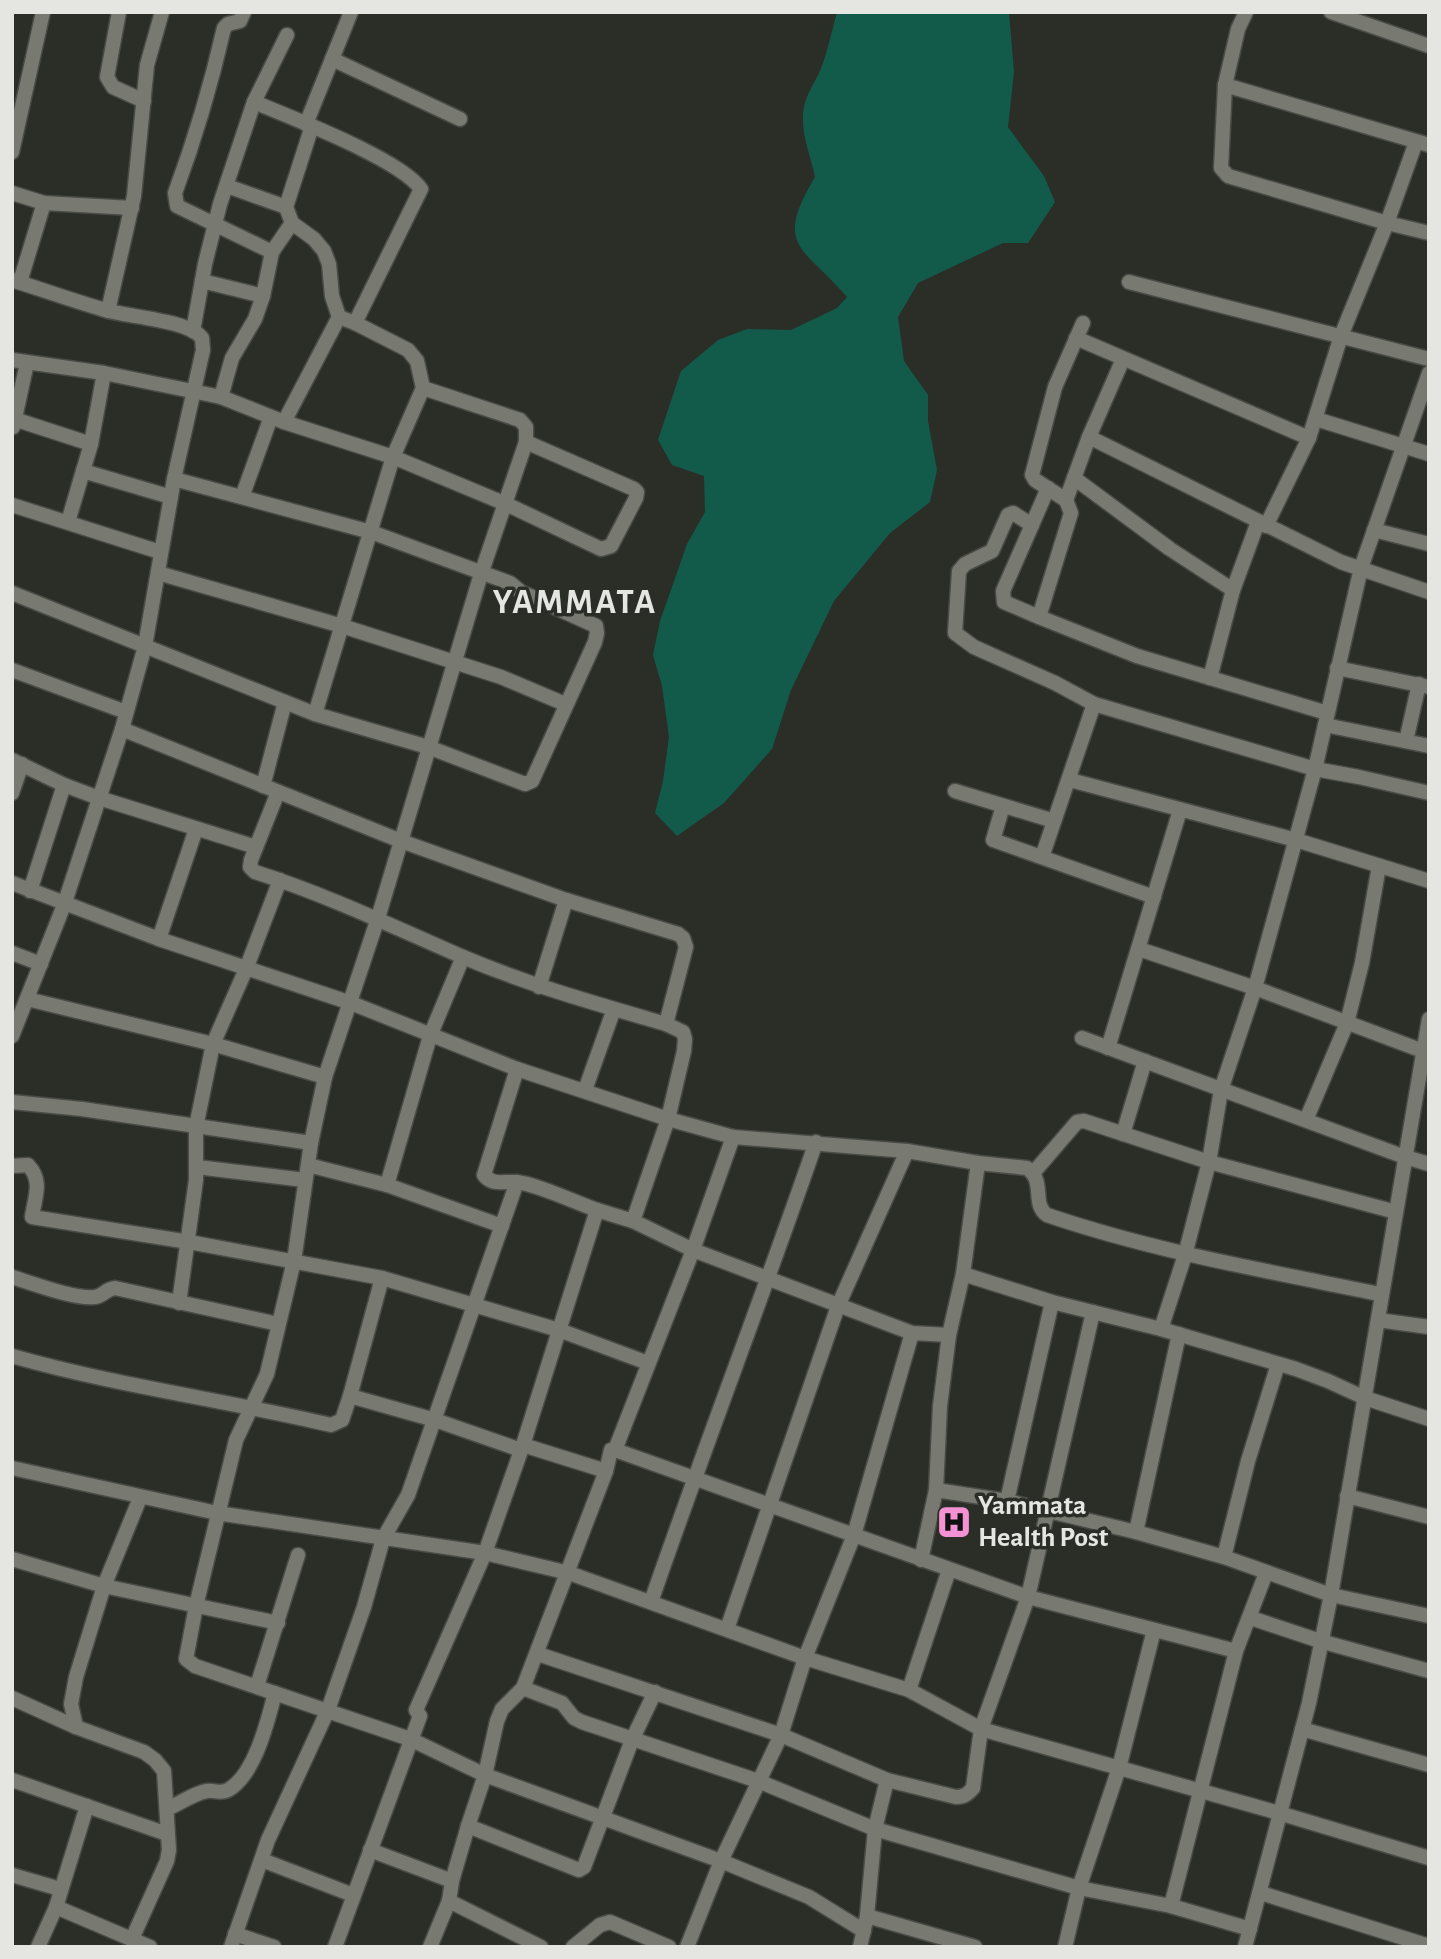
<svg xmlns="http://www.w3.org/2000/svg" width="1441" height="1959" font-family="'Alegreya Sans',sans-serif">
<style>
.water{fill:#125b4a}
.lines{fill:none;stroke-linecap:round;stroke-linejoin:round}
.minor-casing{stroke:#4a4b47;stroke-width:17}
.minor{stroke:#787a72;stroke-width:14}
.labels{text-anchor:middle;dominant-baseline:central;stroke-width:7;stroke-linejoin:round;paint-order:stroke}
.poi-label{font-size:28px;font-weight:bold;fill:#e5e6e2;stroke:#2b2d27;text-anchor:start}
.district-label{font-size:35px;font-weight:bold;letter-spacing:2px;fill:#e5e6e2;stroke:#2b2d27}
</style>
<rect width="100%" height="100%" fill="#2b2d27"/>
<path class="water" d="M837 12H1009L1014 72 1008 127 1044 176 1055 202 1028 243H1003L918 283 898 317 904 361 928 395V421L937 470 930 502 890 533 834 601 791 690 772 749 724 803 677 836 655 813 663 781 669 737 662 686 653 655 660 621 687 544 705 512 704 476 672 465 658 440 681 371 718 340 747 329 791 330 837 308 847 297C803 246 773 247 815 177 811 157 802 137 803 117 803 97 815 84 822 66 828 49 832 30 837 12Z"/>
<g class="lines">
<g class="minor-casing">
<g id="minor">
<polyline points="119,12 107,77 113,87 144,101"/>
<path d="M244 12 240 21 228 24 224 28C211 85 195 139 175 193L177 206 272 252"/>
<polyline points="1246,12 1238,29 1225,85 1429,145"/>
<polyline points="1331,12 1429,46"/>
<polyline points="332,59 460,119"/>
<polyline points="1225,85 1221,168 1228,176 1387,223 1429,233"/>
<path d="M254 102C292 118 400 159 421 189L355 323"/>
<polyline points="306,124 351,12"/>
<polyline points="12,152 43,12"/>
<polyline points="227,186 286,207"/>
<polyline points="12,193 44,203 132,208"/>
<path d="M12 280C43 290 74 301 105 310 129 317 188 320 202 338L203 350 174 479 145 646 122 729 64 905 12 1036"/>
<polyline points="202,281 263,296"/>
<polyline points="20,282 44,203"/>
<polyline points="1129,282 1429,359"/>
<polyline points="108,311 134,196 147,65 162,12"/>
<polyline points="1083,323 1055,387 1032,475 1035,480 1066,500 1089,437 1341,562 1429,592"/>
<polyline points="193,331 205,264 220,204 254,102 287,35"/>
<polyline points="1076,338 1309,438"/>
<polyline points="12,360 104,373 221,397 284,422 393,457 506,504 601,549 611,546 636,498 637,492 634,489 526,442"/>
<polyline points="423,388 520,420 526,427 526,442 481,574 378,918 325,1077 311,1143 294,1261 267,1374 236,1440 196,1606 186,1659 195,1666 410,1739 485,1775 721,1861 809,1897 864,1931"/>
<polyline points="221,397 232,358 255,319 263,296 272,252 292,223 286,207 312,126"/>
<polyline points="14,419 91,444"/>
<polyline points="1316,419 1429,454"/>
<polyline points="284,422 339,317 332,296 329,264 324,251 314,239 292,223"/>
<polyline points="13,427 27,363"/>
<polyline points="1089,437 1123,359"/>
<polyline points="83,471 171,497"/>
<polyline points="1074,478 1170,549 1233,590"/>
<polyline points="1048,488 1032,525 1013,513 1008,515 992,551 965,564 959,571 955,633 974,647 1055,683 1094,704 1315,769 1359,777 1429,793"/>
<polyline points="242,497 271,417"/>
<polyline points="12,505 160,552"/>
<polyline points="68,522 91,444 104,373"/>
<polyline points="1032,525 1003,591 1004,602 1039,617 1071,513 1066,500"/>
<polyline points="1266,526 1309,438 1341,336 1387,223 1416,142"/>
<polyline points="1374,530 1429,544"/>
<polyline points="158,573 342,626 501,677 565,704"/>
<polyline points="12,593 315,714 428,747 525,784 532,781 595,642 597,633 596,626 521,592 510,583 371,532 174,479"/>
<polyline points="1039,617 1137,656 1327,713"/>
<polyline points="1337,668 1429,687"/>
<polyline points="12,670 126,712"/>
<polyline points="1210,678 1233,590 1258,522"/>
<polyline points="315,714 393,457 423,388 417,361 408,350 355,323 339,317"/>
<polyline points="1325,725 1429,746"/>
<polyline points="122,729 401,841 566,900 678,934 683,938 686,947 666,1024"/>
<polyline points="1406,741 1419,684"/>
<polyline points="12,760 64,785 99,798 256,847"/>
<polyline points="1070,780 1296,840 1429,881"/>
<polyline points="263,786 285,702"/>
<polyline points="955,791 1054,821"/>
<path d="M278 792 251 860 250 867 255 872C327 895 394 927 463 957 529 985 597 1004 666 1024L683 1032 685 1039 684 1051 668 1119 633 1221 597 1210"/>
<polyline points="12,793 22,764"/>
<polyline points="1003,806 993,840 1154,897"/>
<polyline points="1042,857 1094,704"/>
<polyline points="12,883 159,939 351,1003 517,1069 668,1119 733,1137 693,1250 615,1450 611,1450 606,1471 523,1688 502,1709 497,1721 485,1775 468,1826 452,1881 449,1901 430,1947"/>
<polyline points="30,891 64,785"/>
<polyline points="159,939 196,829"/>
<polyline points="1139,949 1255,988 1423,1051"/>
<polyline points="12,953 41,964"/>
<polyline points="539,987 566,900"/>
<polyline points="27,999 213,1044 325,1077"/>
<polyline points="1082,1038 1405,1157 1429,1164"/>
<polyline points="1108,1048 1180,810"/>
<polyline points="585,1090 614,1009"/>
<polyline points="12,1102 82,1109 311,1143"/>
<polyline points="1306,1120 1347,1023 1362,963 1379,866"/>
<polyline points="1123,1134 1145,1061"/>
<path d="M733 1137 907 1151 978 1163 1027 1168C1046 1181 1031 1204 1047 1215 1156 1252 1268 1271 1380 1294"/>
<polyline points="308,1165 387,1185 502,1226"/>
<path d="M12 1166 28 1165C43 1181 35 1196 32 1217L189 1242 382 1278 559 1330 648 1363"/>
<polyline points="197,1167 305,1180"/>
<polyline points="1034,1172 1077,1122 1084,1121 1209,1162 1396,1212"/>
<polyline points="387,1185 430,1036 463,957"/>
<polyline points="633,1221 693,1250 912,1333 949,1335"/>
<polyline points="963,1274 1052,1302 1161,1329 1296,1369 1328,1381 1365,1398 1429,1419"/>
<path d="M12 1277C32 1283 76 1300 95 1297 103 1296 106 1289 115 1288L278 1324"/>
<polyline points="179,1303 196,1180 196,1127 213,1044 246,969 280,880"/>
<polyline points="1378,1320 1429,1327"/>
<polyline points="1161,1329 1185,1255 1209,1162 1221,1090 1255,988 1315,769 1361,568 1429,373"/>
<path d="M12 1356C117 1386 225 1400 331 1425L342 1420 350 1396 435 1420 521 1450"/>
<polyline points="350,1396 382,1278"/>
<polyline points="523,1445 606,1471"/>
<polyline points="615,1450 1028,1597 1236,1651"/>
<polyline points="12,1468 217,1513 485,1553 569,1573 805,1658 909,1690 981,1729 1279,1813 1429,1858"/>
<polyline points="936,1490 1007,1501 1136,1532 1224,1557 1331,1595 1429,1616"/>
<polyline points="1347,1496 1429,1517"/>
<polyline points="1007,1501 1052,1302"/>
<polyline points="1136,1532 1179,1334"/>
<polyline points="1224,1557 1248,1461 1278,1364"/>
<polyline points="12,1559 104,1586 278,1623"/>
<polyline points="921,1560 936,1490 940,1406 949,1335 963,1274 978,1163"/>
<path d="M651 1602C704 1448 763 1296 816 1142"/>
<polyline points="1251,1618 1320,1641 1429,1671"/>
<polyline points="727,1629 838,1306 907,1151"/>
<path d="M538 1654 781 1735 887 1780 956 1797C964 1797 968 1794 973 1788L981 1729 1028 1597 1093 1312"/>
<polyline points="257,1686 298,1555"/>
<polyline points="523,1688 562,1703 574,1718 582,1722 758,1781 875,1829 1079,1888 1171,1906 1250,1929"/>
<polyline points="909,1690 949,1570"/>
<polyline points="12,1698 76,1727 144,1752 155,1760 164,1771 169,1850 167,1861 132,1939"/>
<polyline points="76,1727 71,1704 76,1677 104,1586 140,1498"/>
<polyline points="1302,1729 1429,1765"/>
<polyline points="12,1780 167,1834"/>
<path d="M167 1809C179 1804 194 1793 207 1791 215 1790 221 1794 228 1790 255 1775 268 1720 275 1693"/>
<polyline points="468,1826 579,1870 584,1867 632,1740 655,1692"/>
<polyline points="370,1850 452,1881"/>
<polyline points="262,1860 353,1895"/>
<polyline points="12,1875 60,1889"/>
<polyline points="1261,1893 1429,1946"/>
<polyline points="449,1901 541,1947"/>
<polyline points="1171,1906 1236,1651 1266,1573"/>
<polyline points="56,1907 150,1947"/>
<polyline points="867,1916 975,1947"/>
<polyline points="235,1934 274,1947"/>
<polyline points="38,1947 56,1907 87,1806"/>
<polyline points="231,1947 268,1840 328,1710 364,1607 383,1539 408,1495 517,1182"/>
<path d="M335 1947 420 1716 416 1710 485 1553 523 1445 597 1210C577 1203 534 1183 516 1182 503 1181 493 1186 484 1175L517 1069"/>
<polyline points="573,1947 600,1925 610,1922 669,1947"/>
<polyline points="687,1947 721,1861 781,1735 805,1658 854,1535 912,1333"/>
<polyline points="860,1947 867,1916 875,1829 887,1780"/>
<polyline points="1065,1947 1079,1888 1119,1768 1154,1630"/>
<polyline points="1245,1947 1309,1703 1331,1595 1429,1019"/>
</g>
</g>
<use href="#minor" class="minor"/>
</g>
<defs>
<g id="hospital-square" transform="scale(1.75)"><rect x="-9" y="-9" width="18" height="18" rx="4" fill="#f491d4" stroke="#2b2d27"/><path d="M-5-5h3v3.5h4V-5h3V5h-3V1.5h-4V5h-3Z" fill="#111"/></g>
</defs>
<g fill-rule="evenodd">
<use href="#hospital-square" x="954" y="1522"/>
</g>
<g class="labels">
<g class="poi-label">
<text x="978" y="1506">Yammata<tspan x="978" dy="32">Health Post</tspan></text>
</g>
<g class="district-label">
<text x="575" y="602">YAMMATA</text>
</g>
</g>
<rect width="1441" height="1959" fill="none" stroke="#e5e6e2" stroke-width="28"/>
</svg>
